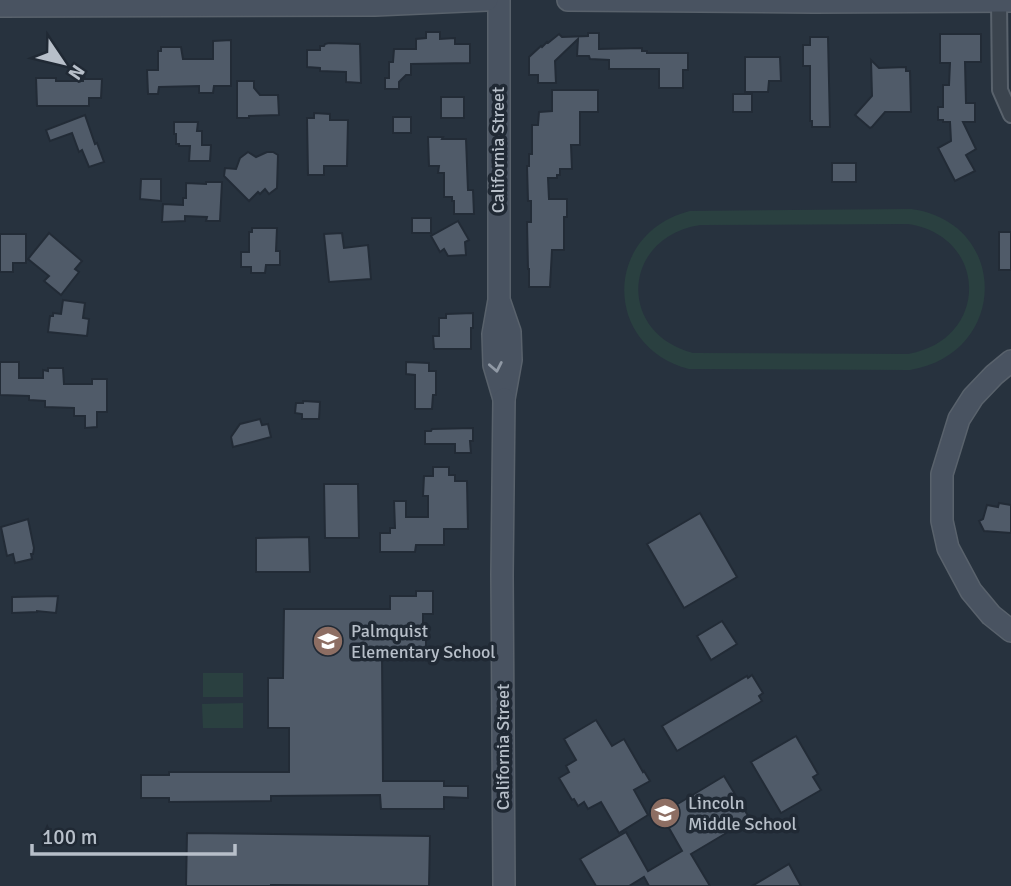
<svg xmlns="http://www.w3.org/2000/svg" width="1011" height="886" font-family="Signika,sans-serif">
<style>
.green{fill:#2a4040;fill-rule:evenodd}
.building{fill:#505b69;stroke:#222b36;stroke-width:2}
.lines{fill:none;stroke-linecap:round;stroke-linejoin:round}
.street-casing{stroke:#59626c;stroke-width:18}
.secondary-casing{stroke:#59626c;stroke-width:24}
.street{stroke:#3b444e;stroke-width:14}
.secondary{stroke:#495361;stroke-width:21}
.oneway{stroke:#9099a5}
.labels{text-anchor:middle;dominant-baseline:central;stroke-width:7;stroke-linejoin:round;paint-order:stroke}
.street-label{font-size:18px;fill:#b7bfc9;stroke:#202934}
.poi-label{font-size:18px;fill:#b7bfc9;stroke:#202934;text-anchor:start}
</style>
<rect width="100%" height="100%" fill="#27323e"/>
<g class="green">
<path d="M911 209C1009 222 1010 353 910 370L689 369C602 346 603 233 690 211ZM908 224C989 236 990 340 908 354L693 353C616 333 622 237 700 225Z"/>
<rect x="203" y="673" width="40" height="24"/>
<polygon points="243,703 243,728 203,728 202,704"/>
</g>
<g class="building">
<polygon points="426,32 440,32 440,39 455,38 455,44 470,44 470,63 411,64 411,75 406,75 399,82 399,89 385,89 385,78 389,78 389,62 393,62 394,49 416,49 416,39 426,38"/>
<polygon points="588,33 599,33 599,49 642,48 642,51 647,51 647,53 688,53 688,70 683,70 683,88 659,88 659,69 609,69 609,60 590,59 589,56 577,56 578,39 555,61 556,83 538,83 538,75 529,75 529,57 541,46 542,47 547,42 548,43 559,34 562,37 588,36"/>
<polygon points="940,34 981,34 981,62 965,62 966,103 975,103 975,122 963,122 976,149 966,155 975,171 955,181 938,148 951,141 950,122 943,122 943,120 938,120 938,107 943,107 943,85 949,85 950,63 940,63"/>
<polygon points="810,37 828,37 830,127 812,127 812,121 810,121 810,66 803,66 803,45 810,45"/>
<polygon points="231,40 231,86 214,86 213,93 199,93 199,86 159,87 158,94 148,94 147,70 158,70 158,51 161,51 161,47 181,47 183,59 213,59 213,41"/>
<polygon points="329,43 360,44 361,83 346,82 346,72 320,71 320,68 307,67 307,50 320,50 320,46 324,46 325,44"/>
<polygon points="745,57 780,57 781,81 769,81 768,92 745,92"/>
<polygon points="871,60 879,68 906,67 906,71 910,71 911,112 885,112 872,127 870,128 855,115 872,96"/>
<polygon points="36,78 56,78 56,81 83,81 83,79 102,79 101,98 89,98 89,106 37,106"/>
<polygon points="237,81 254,81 254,88 260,95 278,95 279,115 249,116 249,118 237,118"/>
<polygon points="552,90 598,90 598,112 580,112 580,145 571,145 572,169 560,169 560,175 557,175 557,178 548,178 549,199 567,199 567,217 564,217 564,250 552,250 550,287 529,287 529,269 528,269 527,222 531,222 531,201 528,201 527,166 529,166 529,154 532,154 532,125 538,125 539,112 552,111"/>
<rect x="733" y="94" width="19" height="18"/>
<rect x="441" y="97" width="23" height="21"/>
<polygon points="314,113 330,114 330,120 348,120 347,166 324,166 324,175 308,175 307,118 314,118"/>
<polygon points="85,115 95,144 97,143 104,162 89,167 82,150 79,152 72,133 50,141 46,130"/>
<rect x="393" y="117" width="18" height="16"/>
<polygon points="174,122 198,122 197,131 202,131 202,145 211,145 210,161 189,161 190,146 179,146 179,144 176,144 176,134 174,134"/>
<polygon points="428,137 443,137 442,139 466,139 468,190 473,190 474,214 454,214 454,201 452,201 452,197 444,197 444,173 438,173 439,166 429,166"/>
<polygon points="248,152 256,157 267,152 273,152 278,155 277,188 269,194 265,189 260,194 258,192 249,201 224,176 225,168 236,169 240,158"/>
<rect x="832" y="163" width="24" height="19"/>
<polygon points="141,179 161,179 161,201 140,199"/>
<polygon points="206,182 222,182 220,221 206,221 207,217 185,216 185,221 162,222 163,204 183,205 183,198 186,198 186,183 206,184"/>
<rect x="412" y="218" width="19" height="15"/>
<polygon points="458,221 469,240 465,242 466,255 448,256 444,249 440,252 431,236"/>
<polygon points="252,228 277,228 276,251 280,251 280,265 266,265 265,273 251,273 251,267 241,267 241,252 249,252 249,232 252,232"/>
<rect x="999" y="232" width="12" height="38"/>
<polygon points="49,233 82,261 75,269 79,272 61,295 44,281 49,276 28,259"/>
<polygon points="342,233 344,248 368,245 371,279 329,282 324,234"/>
<polygon points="0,234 26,234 26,263 13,263 13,272 0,272"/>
<polygon points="63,300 85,303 83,318 89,319 87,336 48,332 50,316 53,316 53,313 61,314"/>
<polygon points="473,313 473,328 471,328 471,349 434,349 433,336 439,336 439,318 446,318 446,314"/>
<polygon points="0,362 19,362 19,378 43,378 43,370 48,371 48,368 63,368 64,384 92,384 92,379 107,379 107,412 97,412 97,427 85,428 85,416 74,416 74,408 45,407 45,401 29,400 29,396 0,395"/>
<polygon points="406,362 429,363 429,371 436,371 436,395 433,395 432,409 415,409 415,375 406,374"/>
<polygon points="303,401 320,402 319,419 302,419 302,414 295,413 296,403 303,403"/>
<polygon points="260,419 262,425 268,424 271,437 233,447 231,437 240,424"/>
<polygon points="473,428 473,441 470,441 471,453 455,453 455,444 425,444 425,431 431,431 432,429"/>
<polygon points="433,467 449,467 449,475 455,475 455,481 467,481 468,529 444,529 444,545 416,545 415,552 380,552 380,533 390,533 390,528 395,528 394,501 406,501 406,517 428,517 428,496 423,496 424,476 433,476"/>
<polygon points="324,484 358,484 359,538 325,538"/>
<polygon points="999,503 1011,505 1011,533 984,531 979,521 983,519 987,505 998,507"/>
<polygon points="700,513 737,577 684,608 647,544"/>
<polygon points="28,519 34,548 33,554 31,554 32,559 15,563 13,554 7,556 1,527"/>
<polygon points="309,537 310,572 256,572 256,538"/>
<polygon points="416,591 433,591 433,614 423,614 423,640 426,640 426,654 382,654 383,781 444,781 444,786 468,786 468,798 444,797 444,809 381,809 380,795 271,796 271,801 169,802 169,798 141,798 141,775 169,775 169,772 289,772 289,728 268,728 268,678 283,678 284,609 390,609 390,596 416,596"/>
<polygon points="58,596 56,613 37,611 37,612 12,613 12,597"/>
<polygon points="722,621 737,644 711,660 697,636"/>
<polygon points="752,675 763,693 759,696 762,701 677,751 662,726 747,676 748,678"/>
<polygon points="596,720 612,746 624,739 643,772 644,771 650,781 634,790 648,815 619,833 601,802 588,809 584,802 578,806 574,799 572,800 559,778 569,772 566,766 576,760 564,739"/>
<polygon points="796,736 818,774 813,777 821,790 781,813 751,762"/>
<polygon points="724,776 750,819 691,854 710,886 649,886 644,877 629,886 596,886 580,859 626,832 648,871 682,851 661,814"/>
<polygon points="187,833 430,836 429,886 271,885 271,886 186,886"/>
<polygon points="789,864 801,886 752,886"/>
</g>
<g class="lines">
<g class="street-casing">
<polyline id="street" points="999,1 1000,90 1011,115"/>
</g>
<g class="secondary-casing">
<g id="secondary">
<polyline points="499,0 499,300 493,334 494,365 504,399 511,360 510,332 499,300"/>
<polyline points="568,0 814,2 1011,1"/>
<polyline points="0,6 375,5 487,0"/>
<polyline points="1011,361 994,375 973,397 959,419 942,474 942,521 948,548 971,591 991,615 1011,631"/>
<polyline points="504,399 502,575 504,886"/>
</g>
</g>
<use href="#street" class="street"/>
<use href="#secondary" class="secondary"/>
</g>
<defs><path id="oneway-chevron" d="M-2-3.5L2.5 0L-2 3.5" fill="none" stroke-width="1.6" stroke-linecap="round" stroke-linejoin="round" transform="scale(1.75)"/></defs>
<use class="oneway" href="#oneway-chevron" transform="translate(496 367) rotate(79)"/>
<defs>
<g id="school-disc" transform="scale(1.575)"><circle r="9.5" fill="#8d6e63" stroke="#202934"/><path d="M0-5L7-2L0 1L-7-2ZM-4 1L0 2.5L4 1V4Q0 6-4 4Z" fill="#fff"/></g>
</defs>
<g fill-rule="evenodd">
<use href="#school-disc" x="328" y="641"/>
<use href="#school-disc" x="665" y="813"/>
</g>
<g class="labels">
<g class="street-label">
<text transform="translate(498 150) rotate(-90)">California Street</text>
<text transform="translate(503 747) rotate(-90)">California Street</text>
</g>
<g class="poi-label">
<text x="351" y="631">Palmquist<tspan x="351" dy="21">Elementary School</tspan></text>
<text x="688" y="803">Lincoln<tspan x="688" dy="21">Middle School</tspan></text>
</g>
</g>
<g transform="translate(63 63) rotate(125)" stroke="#202934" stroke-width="5" paint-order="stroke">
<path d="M0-5L12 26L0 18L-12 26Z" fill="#b7bfc9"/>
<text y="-10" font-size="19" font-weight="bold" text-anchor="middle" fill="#b7bfc9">N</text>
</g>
<path d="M32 844v10h203v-10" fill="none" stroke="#b7bfc9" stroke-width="3.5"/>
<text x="42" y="844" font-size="21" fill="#b7bfc9" stroke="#202934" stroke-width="5" paint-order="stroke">100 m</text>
</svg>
